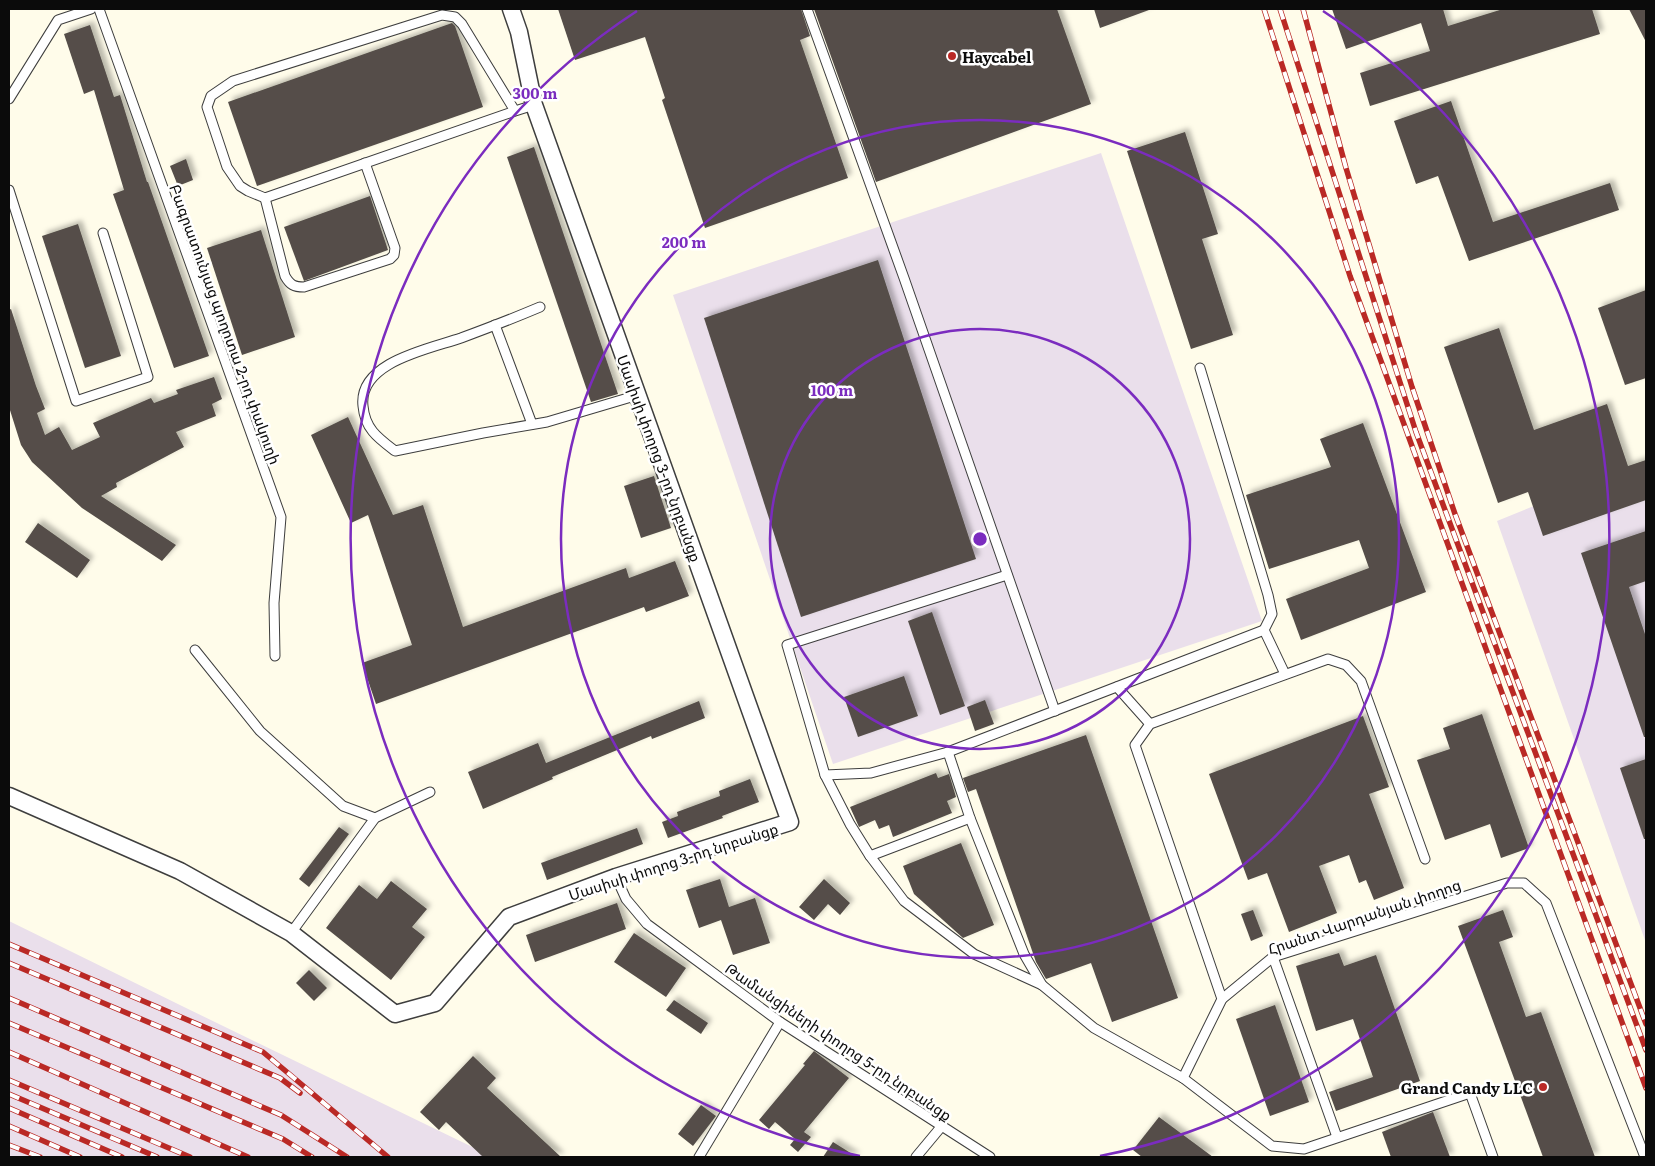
<svg xmlns="http://www.w3.org/2000/svg" width="1655" height="1166" font-family="Literata,'Noto Sans Armenian',serif">
<style>
.industrial{fill:#eadfeb}
.building{fill:#544e48;filter:url(#shadow)}
.lines{fill:none;stroke-linecap:round;stroke-linejoin:round}
.service-casing{stroke:#3e3e3e;stroke-width:11}
.minor-casing{stroke:#3e3e3e;stroke-width:19}
.service{stroke:#fff;stroke-width:9}
.minor{stroke:#fff;stroke-width:16}
.rail-casing{stroke:#ba2925;stroke-width:5.5}
.rail{stroke:#fff;stroke-width:4;stroke-dasharray:11;stroke-linecap:butt}
.ring{fill:none;stroke:#7b2cbf;stroke-width:2.5}
.poi-dot{fill:#ba2925;stroke:#fff;stroke-width:2}
.labels{text-anchor:middle;dominant-baseline:central;stroke-width:5;stroke-linejoin:round;paint-order:stroke}
.poi-label{font-size:15px;font-weight:bold;fill:#0b0b0b;stroke:#fff;text-anchor:start}
.street-label{font-size:15px;fill:#0b0b0b;stroke:#fff}
.centre{fill:#7b2cbf;stroke:#fff;stroke-width:2.5}
.ring-label{font-size:15px;text-anchor:middle;font-weight:bold;fill:#7b2cbf;stroke:#fff;stroke-width:5;stroke-linejoin:round;paint-order:stroke}
</style>
<defs>
<filter id="shadow"><feDropShadow dx="4" dy="-4" stdDeviation="2.5" flood-color="#0004"/></filter>
</defs>
<rect width="100%" height="100%" fill="#fffcea"/>
<g class="industrial">
<polygon points="1101,153 1262,621 833,764 673,295"/>
<polygon points="1646,460 1646,943 1497,521"/>
<polygon points="9,921 184,1007 493,1157 9,1157"/>
</g>
<g class="building">
<polygon points="558,9 801,9 810,36 800,40 848,178 705,228 662,100 665,98 645,37 575,60"/>
<polygon points="814,9 1057,9 1091,104 876,182"/>
<polygon points="1094,9 1148,9 1149,10 1100,28"/>
<polygon points="1332,9 1443,9 1448,26 1503,9 1592,9 1600,34 1370,106 1360,73 1430,51 1421,23 1346,49"/>
<polygon points="1629,9 1646,9 1646,42"/>
<polygon points="452,23 455,26 483,107 257,186 228,102"/>
<polygon points="90,25 114,97 120,95 147,182 148,182 209,356 174,368 113,194 124,190 94,90 84,94 64,34"/>
<polygon points="1451,101 1493,222 1610,183 1619,210 1469,261 1438,176 1416,184 1394,121"/>
<polygon points="1185,132 1218,234 1202,239 1233,335 1191,349 1127,151"/>
<polygon points="534,147 618,394 591,402 507,157"/>
<polygon points="186,159 193,180 178,186 170,166"/>
<polygon points="370,196 388,250 304,281 284,227"/>
<polygon points="78,224 121,356 85,368 42,236"/>
<polygon points="261,230 295,337 242,355 207,248"/>
<polygon points="878,260 976,559 801,617 704,318"/>
<polygon points="1646,290 1646,378 1625,385 1598,308"/>
<polygon points="11,309 36,386 45,409 37,413 45,435 59,427 72,450 100,437 93,423 151,398 154,403 178,394 176,390 214,377 222,399 212,404 216,416 176,432 184,447 116,483 117,487 101,496 176,545 162,561 82,508 32,462 21,445 9,407 9,310"/>
<polygon points="1499,328 1534,430 1607,404 1628,466 1646,460 1646,500 1543,536 1528,492 1498,503 1444,347"/>
<polygon points="348,417 393,515 423,505 463,627 626,568 629,578 675,561 689,596 646,612 644,607 376,704 362,663 412,645 368,515 351,523 311,435"/>
<polygon points="1363,423 1426,592 1301,640 1286,599 1369,568 1359,540 1269,569 1246,495 1331,467 1320,439"/>
<polygon points="654,476 671,528 641,538 624,486"/>
<polygon points="38,523 90,560 77,578 25,542"/>
<polygon points="1646,531 1646,581 1629,587 1646,637 1646,737 1644,737 1581,553"/>
<polygon points="932,612 965,706 940,715 908,621"/>
<polygon points="904,676 918,716 858,737 844,697"/>
<polygon points="985,700 994,724 975,731 967,707"/>
<polygon points="699,701 705,718 652,739 651,736 552,777 553,779 483,809 468,772 538,743 546,763"/>
<polygon points="1482,714 1529,848 1501,858 1490,824 1445,840 1417,760 1450,749 1443,728"/>
<polygon points="1363,716 1389,787 1369,794 1404,888 1374,900 1366,880 1359,883 1349,855 1319,866 1337,913 1289,932 1267,873 1248,880 1209,774"/>
<polygon points="1086,735 1178,998 1112,1022 1091,963 1046,979 1036,962 976,789 968,792 963,778"/>
<polygon points="1646,759 1646,839 1644,839 1620,768"/>
<polygon points="936,773 938,778 949,774 956,797 947,801 952,813 893,837 889,825 879,829 875,820 859,827 850,807"/>
<polygon points="750,779 759,802 722,816 723,818 668,838 662,822 678,816 677,812 720,796 719,791"/>
<polygon points="339,827 349,834 309,887 299,879"/>
<polygon points="637,828 643,844 547,880 541,863"/>
<polygon points="961,843 994,925 963,938 914,894 903,866"/>
<polygon points="720,879 729,907 755,898 770,943 733,955 721,920 699,928 686,890"/>
<polygon points="824,879 850,903 840,915 828,904 814,920 799,907"/>
<polygon points="391,881 427,909 412,927 425,937 391,980 326,928 359,885 377,899"/>
<polygon points="617,903 626,929 535,962 526,935"/>
<polygon points="1253,910 1263,936 1251,941 1241,914"/>
<polygon points="1503,910 1513,937 1499,942 1526,1017 1541,1012 1595,1157 1543,1157 1458,926"/>
<polygon points="634,933 686,968 666,997 614,962"/>
<polygon points="1339,953 1344,966 1376,955 1420,1081 1336,1111 1329,1092 1373,1077 1353,1019 1316,1031 1296,966"/>
<polygon points="309,970 327,988 314,1001 296,983"/>
<polygon points="674,1000 708,1023 701,1034 666,1010"/>
<polygon points="1275,1005 1309,1102 1270,1116 1236,1019"/>
<polygon points="814,1051 849,1078 804,1132 811,1137 798,1152 790,1145 795,1139 775,1122 769,1129 759,1120 805,1065 803,1064"/>
<polygon points="473,1056 496,1078 487,1088 561,1157 483,1157 446,1122 439,1130 420,1112"/>
<polygon points="701,1105 716,1116 693,1146 678,1134"/>
<polygon points="1433,1112 1450,1157 1391,1157 1382,1132"/>
<polygon points="1159,1117 1213,1157 1142,1157 1133,1150"/>
<polygon points="833,1142 857,1157 823,1157"/>
</g>
<g class="lines">
<g class="service-casing">
<g id="service">
<polyline points="99,9 281,517 274,603 275,656"/>
<polyline points="807,9 904,278 1055,711"/>
<polyline points="9,99 58,20 91,9"/>
<polyline points="515,111 462,24 455,17 442,15 233,81 211,96 207,107 227,167 240,186 248,191 265,198 515,111 534,105"/>
<polyline points="9,190 76,401 148,377 103,233"/>
<path d="M265 198 285 276C290 285 294 287 304 287L390 259 394 255 395 248 365 163"/>
<path d="M540 307C514 318 488 328 461 338 429 349 358 362 363 406 365 429 378 438 395 451L483 433 547 422 638 395"/>
<polyline points="495,325 532,424"/>
<polyline points="1200,368 1268,595 1272,614 1264,630"/>
<polyline points="1007,575 787,645 825,775 871,773 948,752 1264,630 1285,674"/>
<polyline points="195,650 260,731 343,806 375,818"/>
<polyline points="1117,687 1150,724"/>
<polyline points="948,752 970,818 1024,954 1042,985 1094,1028 1183,1078 1222,999 1273,957 1507,883 1524,883 1546,903 1645,1157"/>
<polyline points="825,775 850,824 870,856 904,901 974,954 1042,985"/>
<polyline points="870,856 970,818"/>
<polyline points="616,877 626,899 647,924 780,1022 990,1157"/>
<polyline points="291,933 375,818 430,792"/>
<polyline points="1273,957 1337,1137"/>
<polyline points="1222,999 1135,745 1150,724 1328,659 1346,665 1361,681 1425,859"/>
<polyline points="1183,1078 1272,1146 1304,1149 1470,1093 1493,1157"/>
<polyline points="699,1157 780,1022"/>
<polyline points="916,1157 941,1127"/>
</g>
</g>
<g class="minor-casing">
<polyline id="minor" points="9,796 180,871 291,933 395,1014 435,1003 509,917 616,877 790,822 534,105 519,32 511,9"/>
</g>
<use href="#service" class="service"/>
<use href="#minor" class="minor"/>
<g class="rail-casing">
<g id="rail">
<polyline points="1264,9 1350,276 1646,1088"/>
<polyline points="1280,9 1416,432 1646,1050"/>
<polyline points="1303,9 1346,168 1412,387 1455,514 1646,1024"/>
<polyline points="9,944 263,1052 388,1157"/>
<polyline points="9,963 280,1078 300,1093"/>
<polyline points="9,998 281,1115 347,1157"/>
<polyline points="9,1023 283,1139 312,1157"/>
<polyline points="9,1052 248,1157"/>
<polyline points="9,1080 190,1157"/>
<polyline points="9,1094 157,1157"/>
<polyline points="9,1108 122,1157"/>
<polyline points="9,1126 80,1157"/>
<polyline points="9,1145 40,1157"/>
</g>
</g>
<use href="#rail" class="rail"/>
</g>
<g class="ring">
<circle cx="980" cy="539" r="210"/>
<circle cx="980" cy="539" r="419"/>
<path d="M860 1156A629 629 0 0 1 637 11M1323 11A629 629 0 0 1 1100 1156"/>
</g>
<g class="poi-dot">
<circle cx="952" cy="56" r="5"/>
<circle cx="1543" cy="1087" r="5"/>
</g>
<g class="labels">
<g class="poi-label">
<text x="962" y="56">Haycabel</text>
<text x="1533" y="1087" text-anchor="end">Grand Candy LLC</text>
</g>
<g class="street-label">
<text transform="translate(226 324) rotate(70)">Բագրատունյաց պողոտա 2-րդ փակուղի</text>
<text transform="translate(660 458) rotate(70)">Մասիսի փողոց 3-րդ նրբանցք</text>
<text transform="translate(673 861) rotate(-18)">Մասիսի փողոց 3-րդ նրբանցք</text>
<text transform="translate(1364 916) rotate(-19)">Հրանտ Վարդանյան փողոց</text>
<text transform="translate(839 1041) rotate(34)">Թամանցիների փողոց 5-րդ նրբանցք</text>
</g>
</g>
<circle cx="980" cy="539" r="8" class="centre"/>
<g class="ring-label">
<text x="535" y="99">300 m</text>
<text x="684" y="248">200 m</text>
<text x="832" y="396">100 m</text>
</g>
<rect width="1655" height="1166" fill="none" stroke="#0b0b0b" stroke-width="20"/>
</svg>
